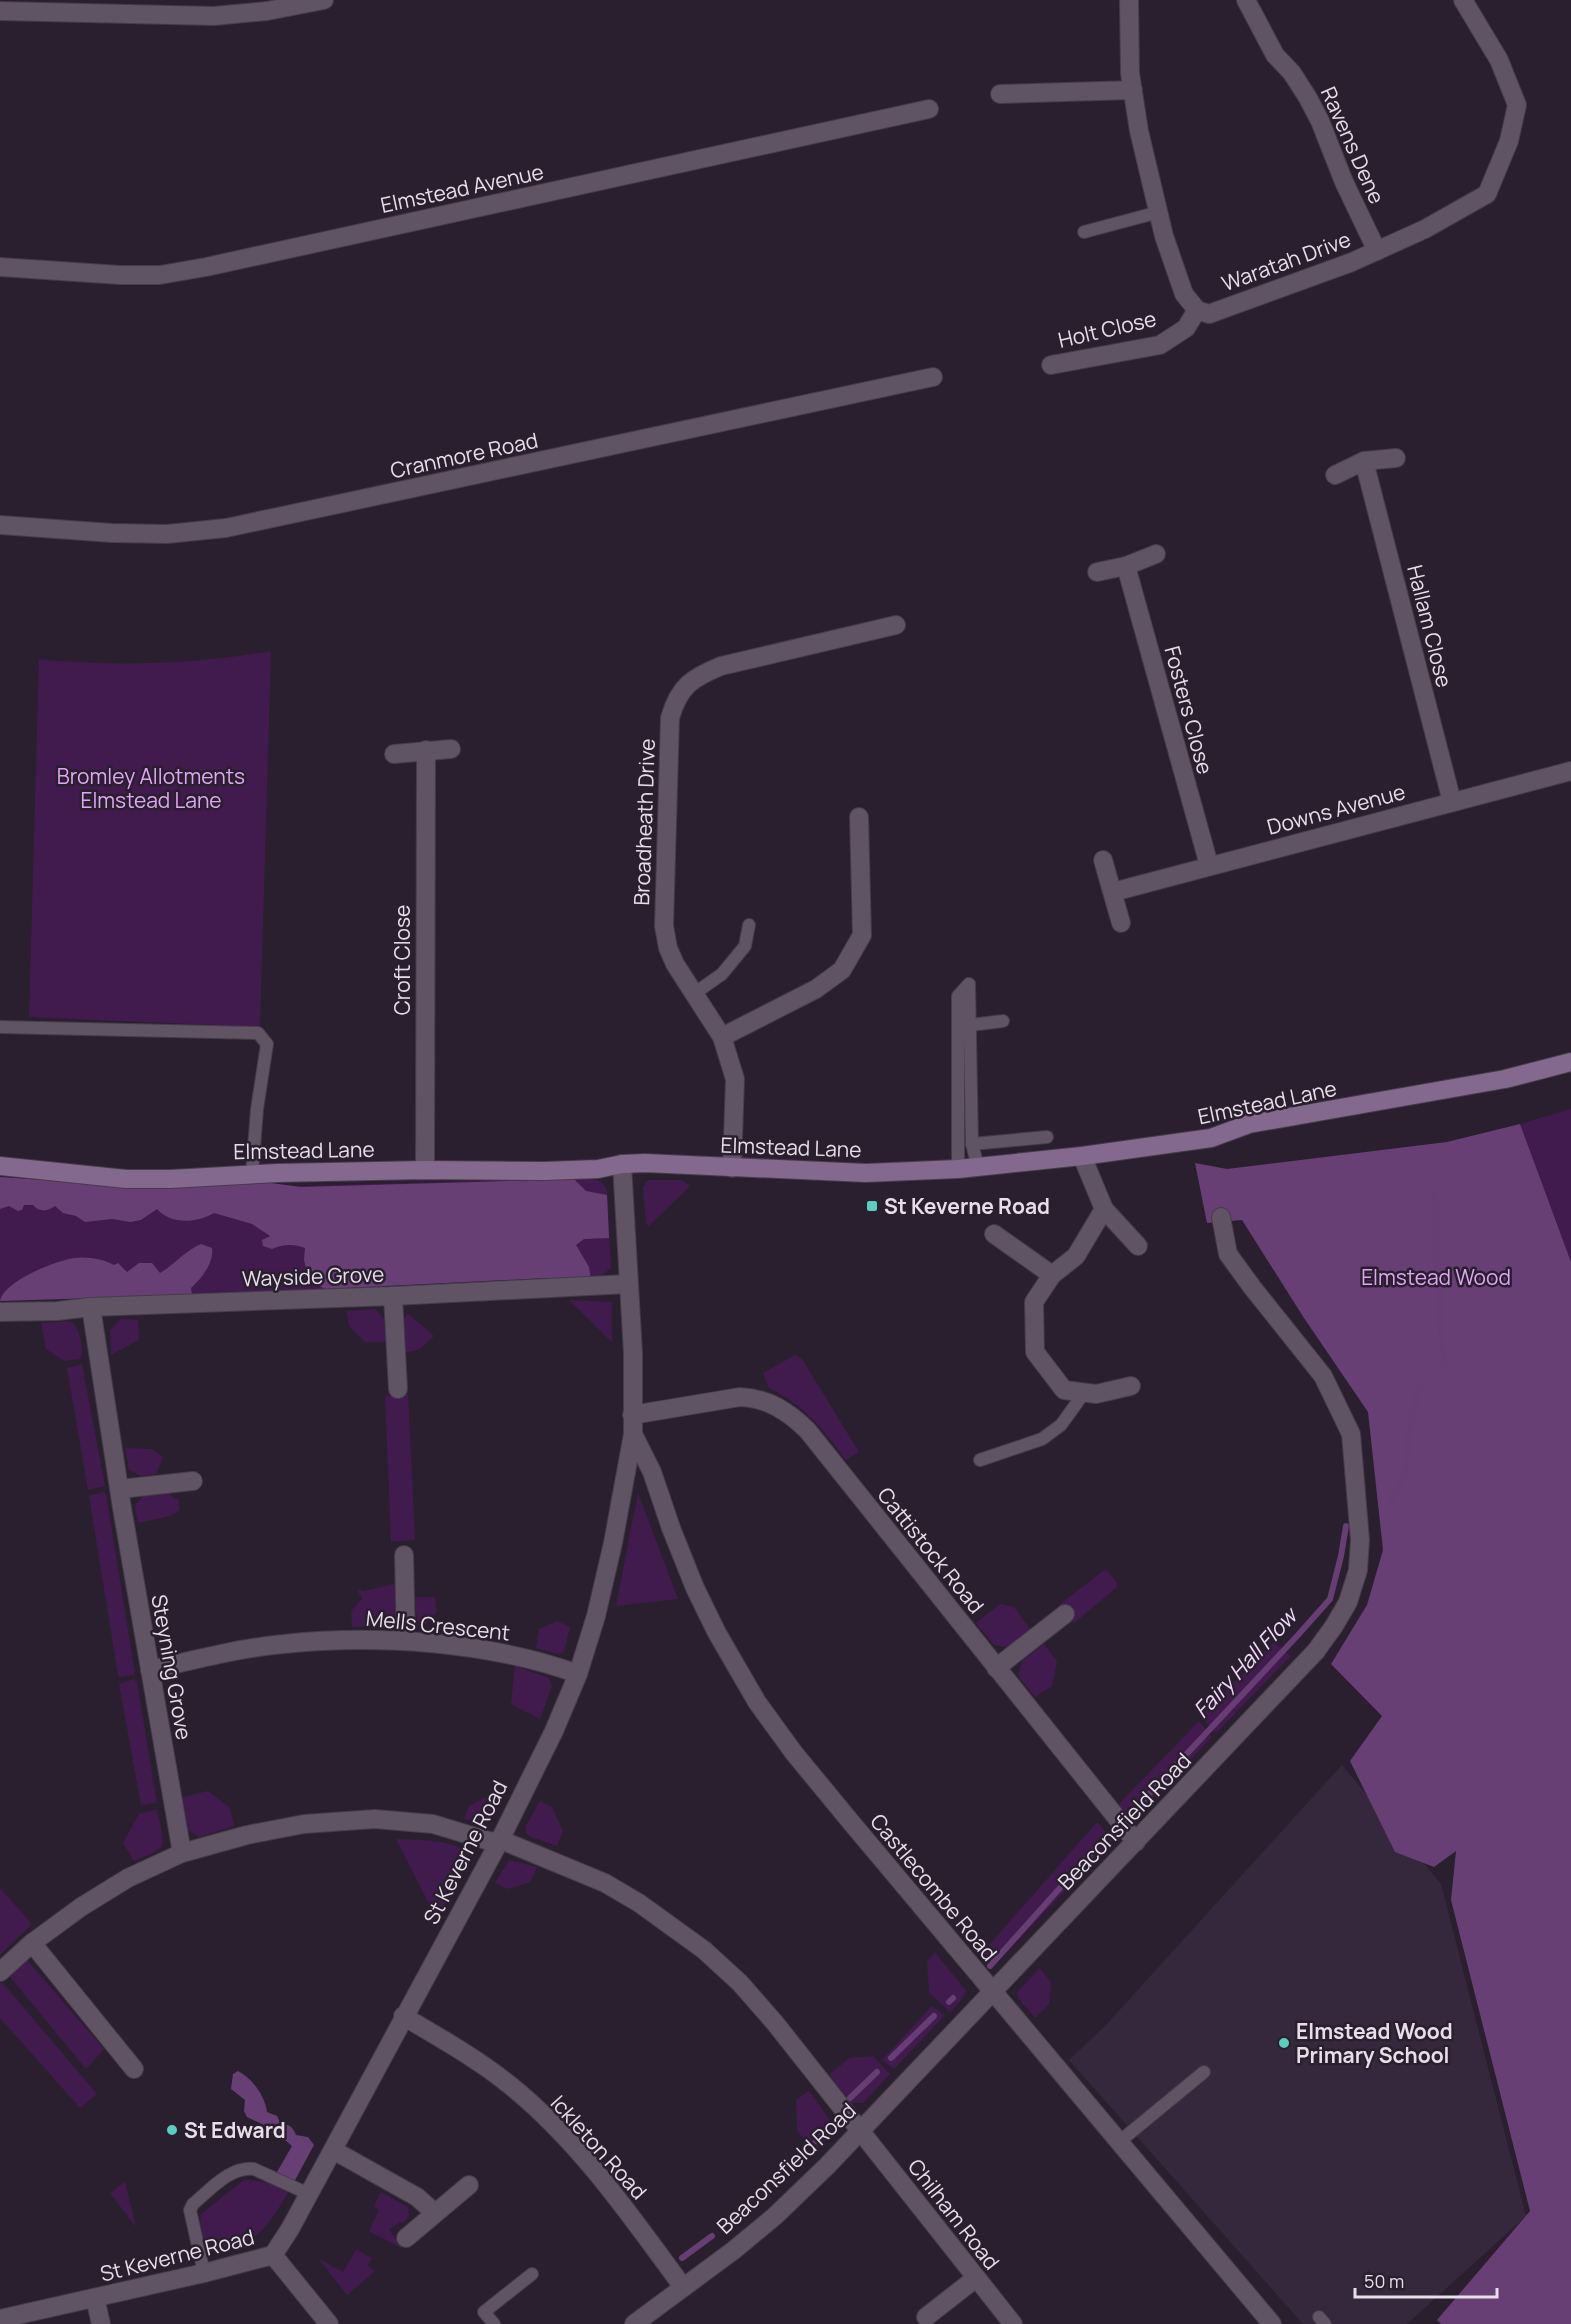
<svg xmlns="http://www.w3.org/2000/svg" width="1571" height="2324" font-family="Manrope,sans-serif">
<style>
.built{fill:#36283c}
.green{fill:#411b4d}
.forest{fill:#673f75}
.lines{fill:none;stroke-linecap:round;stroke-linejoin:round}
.stream{stroke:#663e74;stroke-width:6}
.lane-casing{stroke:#453c49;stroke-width:14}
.street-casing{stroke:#453c49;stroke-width:20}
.secondary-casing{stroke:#453c49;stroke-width:20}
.lane{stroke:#5f5364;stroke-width:12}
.street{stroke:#5f5364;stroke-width:18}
.secondary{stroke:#83698d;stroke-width:18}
.poi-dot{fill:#58cec0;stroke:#2a1f2e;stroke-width:2}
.labels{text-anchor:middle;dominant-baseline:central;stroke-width:5;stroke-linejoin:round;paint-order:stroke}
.street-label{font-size:21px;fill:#e6dfe9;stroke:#2a1f2e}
.park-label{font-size:21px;fill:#e1a5f6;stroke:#2a1f2e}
.poi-label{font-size:21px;font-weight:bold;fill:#e6dfe9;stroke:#2a1f2e;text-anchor:start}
.water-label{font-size:22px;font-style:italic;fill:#f0d8f9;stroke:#2a1f2e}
</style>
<rect width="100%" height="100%" fill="#2a1f2e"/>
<polygon class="built" points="1342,1765 1441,1884 1526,2216 1407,2324 1303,2324 1069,2060 1105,2026"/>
<g class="green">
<path d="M271 651 260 1027 29 1017 39 659C117 667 195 664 271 651Z"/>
<polygon points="1571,1109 1571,1262 1520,1124"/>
<path d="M0 1178 32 1180 54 1188 264 1187 588 1178C598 1180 604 1181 607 1191L611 1268 596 1280 546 1278 222 1294 0 1301Z"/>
<polygon points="648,1180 682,1180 690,1186 649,1226 646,1224 643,1187"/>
<polygon points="569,1300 612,1302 612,1342"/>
<polygon points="375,1309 384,1319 386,1342 365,1342 349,1326 346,1311"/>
<polygon points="408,1314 434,1336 420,1349 405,1353 404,1319"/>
<polygon points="121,1319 138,1320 139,1340 111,1355 110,1330"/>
<path d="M69 1321C81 1327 83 1347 81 1359L64 1361 46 1349 41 1323Z"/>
<path d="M795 1355 802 1359 859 1452 846 1460C821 1427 807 1407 769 1388L763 1373Z"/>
<polygon points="82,1364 105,1486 88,1490 67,1368"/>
<polygon points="408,1394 415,1540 391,1542 385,1396"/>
<polygon points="125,1448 152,1449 163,1457 156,1474 141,1476 129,1470"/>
<polygon points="103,1492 106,1494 135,1673 134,1675 120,1677 118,1675 89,1496"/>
<polygon points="167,1492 175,1499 178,1498 180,1510 170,1516 138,1523 135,1505 144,1495"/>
<polygon points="638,1493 678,1599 616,1606"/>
<polygon points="1106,1570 1116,1581 1117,1587 1074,1623 1059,1605 1103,1571"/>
<polygon points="395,1584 396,1615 385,1627 352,1627 351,1611 362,1599 357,1589 363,1591"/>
<polygon points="415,1597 435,1597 437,1612 422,1628 417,1625"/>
<polygon points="1000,1604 1014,1607 1030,1629 1030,1631 1008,1647 994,1645 976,1623"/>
<polygon points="557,1621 570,1627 564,1652 558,1654 536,1648 539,1629"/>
<polygon points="1274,1642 1291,1656 1217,1732 1214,1732 1201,1716"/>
<polygon points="1044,1644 1057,1661 1052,1686 1035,1697 1018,1676 1022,1661"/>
<polygon points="515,1666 549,1678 552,1686 540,1719 511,1704"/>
<polygon points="134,1679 137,1682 157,1803 141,1805 119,1684"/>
<polygon points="1199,1721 1212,1737 1135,1818 1129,1818 1119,1804"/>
<polygon points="208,1791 230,1808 234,1826 199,1837 188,1830 182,1797"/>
<polygon points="491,1795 500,1799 488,1822 464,1819 469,1806"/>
<polygon points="540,1801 552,1807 563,1831 557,1846 531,1837 526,1833 526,1826"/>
<path d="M157 1809C164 1848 172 1846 134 1861L123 1843 139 1814Z"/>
<polygon points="1097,1822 1113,1840 1002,1957 997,1961 988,1961 982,1953"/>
<path d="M396 1839C418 1840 450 1839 469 1853V1862L437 1919Z"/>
<polygon points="509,1860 537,1867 530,1882 508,1889 495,1883"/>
<polygon points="0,1888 32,1924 0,1955"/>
<polygon points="935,1952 966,1991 963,1998 950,2012 929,1993 927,1961"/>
<polygon points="25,1958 104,2049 86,2069 7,1973"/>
<polygon points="1040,1968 1051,1983 1049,2004 1035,2018 1018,1998 1017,1992"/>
<polygon points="2,1982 97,2094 80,2108 0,2018 0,1984"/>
<polygon points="932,2006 944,2016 894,2069 882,2060"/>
<polygon points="873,2056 890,2074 863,2103 851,2103 829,2074 850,2058"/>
<polygon points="809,2091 835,2127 834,2133 815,2151 797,2131 796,2100"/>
<path d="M245 2179 275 2184 289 2191C264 2233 256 2244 207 2253L200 2225 201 2214Z"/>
<polygon points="125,2182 136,2227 110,2193"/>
<polygon points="381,2192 408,2207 409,2216 404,2222 400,2222 389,2229 403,2249 369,2231 379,2210 374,2206"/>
<polygon points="356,2250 372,2258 368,2266 375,2271 347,2295 319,2259 343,2272"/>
</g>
<g class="forest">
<polygon points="1520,1124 1571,1262 1571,2324 1441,2324 1437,2320 1530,2211 1451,1900 1456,1851 1434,1867 1395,1852 1350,1761 1382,1716 1331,1664 1367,1605 1383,1550 1368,1412 1304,1318 1242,1220 1207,1223 1195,1163 1227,1169 1447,1142"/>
<path d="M0 1177 133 1186 256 1181 301 1187 574 1179 586 1191 607 1195 609 1238 584 1239 576 1245 589 1267 591 1280 546 1278 325 1289 309 1280 304 1260 305 1248C294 1244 283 1244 272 1249L263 1246 262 1240 270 1236 252 1224 214 1213C197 1223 171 1225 157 1209L141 1220 130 1222 112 1219 85 1222 76 1216 63 1213 55 1206C48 1211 40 1213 33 1205H24L22 1210 18 1211 9 1206 0 1209Z"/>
<path d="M201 1244 212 1248C214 1263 202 1278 191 1288L192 1295 0 1301C4 1281 55 1261 74 1258 85 1256 105 1259 114 1265L118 1263 127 1272 139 1263H152L160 1273C174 1265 186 1250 201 1244Z"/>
<path d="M238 2071C253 2079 265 2096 267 2112L277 2116 281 2124C289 2124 293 2127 296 2135L308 2137 314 2145 294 2182 277 2172 292 2146 280 2136 273 2135 267 2130 264 2125 247 2117 244 2111 245 2100 231 2089 233 2074Z"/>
</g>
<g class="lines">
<g class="stream">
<polyline points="1434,1194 1443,1364 1439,1368"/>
<polyline points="1390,1505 1405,1477 1407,1447 1417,1389 1423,1384"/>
<polyline points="1137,1807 1298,1635 1330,1599 1341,1556 1346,1526"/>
<polyline points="990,1966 1095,1849"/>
<polyline points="949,2002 953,1998"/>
<polyline points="891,2058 934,2016"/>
<polyline points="850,2098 877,2072"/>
<polyline points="816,2141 823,2134"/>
<polyline points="682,2258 712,2236"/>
</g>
<g class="lane-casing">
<g id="lane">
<polyline points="1084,232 1159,212"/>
<polyline points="969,984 972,1144 978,1167"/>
<polyline points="695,993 722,974 745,946 749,925"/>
<polyline points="971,1025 1003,1021"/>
<polyline points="0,1027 258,1033 267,1044 257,1109 252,1174"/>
<polyline points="972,1144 1047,1137"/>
<polyline points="958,1169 958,996 969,984"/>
<polyline points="980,1460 1042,1439 1061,1425 1084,1393"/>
<polyline points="1119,2142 1204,2072"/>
<path d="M204 2273 190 2210 193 2204C210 2190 230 2166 254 2169L309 2194"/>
<polyline points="1319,2317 1325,2324"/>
<polyline points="494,2324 484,2312 532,2274"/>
</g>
</g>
<g class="street-casing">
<g id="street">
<polyline points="1129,0 1130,73 1139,131 1164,236 1184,294 1197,310 1209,314 1352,262 1425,229 1487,194 1509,141 1517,105 1499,60 1463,0"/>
<polyline points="1246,0 1275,55 1292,73 1308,98 1320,121 1344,182 1377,251"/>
<polyline points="0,11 214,16 267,11 324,0"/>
<polyline points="1000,94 1133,90"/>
<polyline points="0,267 120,275 160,275 206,267 929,109"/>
<polyline points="1051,365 1160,345 1186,328 1197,310"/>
<polyline points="1364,461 1452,802"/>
<polyline points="1335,475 1364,461 1396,458"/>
<polyline points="0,525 112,533 167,534 226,528 933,377"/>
<polyline points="1126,566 1209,865"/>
<polyline points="1097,572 1126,566 1156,554"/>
<polyline points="394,754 451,749"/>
<polyline points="1103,860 1121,923"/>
<polyline points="1113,892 1571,771"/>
<polyline points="722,1037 816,989 842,970 862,935 859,817"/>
<polyline points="1082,1156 1104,1209 1076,1256 1052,1275 1034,1302 1035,1352 1064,1390 1096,1394 1131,1386"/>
<path d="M732 1168 735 1079 722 1037 675 964 668 948 664 926 670 718C679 686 692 678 721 666L896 625"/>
<polyline points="425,1170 426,750"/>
<polyline points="1104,1209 1138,1246"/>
<polyline points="994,1234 1052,1275"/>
<polyline points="393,1296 398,1389"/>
<polyline points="91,1307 122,1508 182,1853"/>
<polyline points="0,1312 57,1311 91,1307 393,1296 628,1284"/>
<path d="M632 1415 740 1397C768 1398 789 1412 808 1431L1136 1842"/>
<polyline points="633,1434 652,1472 671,1528 695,1588 717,1633 757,1702 794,1753 850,1821 1272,2324"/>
<polyline points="120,1489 193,1481"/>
<polyline points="404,1555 406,1641"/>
<polyline points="996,1668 1065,1614"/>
<path d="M150 1670C194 1660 239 1648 284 1644 376 1634 490 1642 578 1674"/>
<polyline points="32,1943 134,2069"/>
<polyline points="0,1972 32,1943 81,1907 128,1878 182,1853 247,1835 304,1824 375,1819 433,1824 489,1841 506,1842 605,1883 639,1903 704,1950 740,1983 775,2023 1013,2324"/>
<path d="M403 2016C440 2038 478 2059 511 2086 580 2142 630 2215 683 2287"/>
<polyline points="333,2150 417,2197 435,2213"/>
<polyline points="406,2238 469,2185"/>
<polyline points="273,2255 329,2324"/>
<polyline points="95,2298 101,2324"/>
<polyline points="926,2317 976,2278"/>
<polyline points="0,2319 204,2273 273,2255 290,2229 499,1842 554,1731 578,1674 596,1616 613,1543 633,1434 633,1353 622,1164"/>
<polyline points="634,2324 734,2250 775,2216 827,2166 1316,1651 1334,1626 1348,1602 1358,1570 1360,1540 1351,1434 1323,1376 1252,1287 1228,1254 1221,1217"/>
</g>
</g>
<g class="secondary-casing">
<polyline id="secondary" points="0,1166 126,1179 170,1179 277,1173 425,1170 544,1171 598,1169 622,1164 645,1163 866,1173 958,1169 1082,1156 1211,1138 1249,1124 1505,1079 1571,1062"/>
</g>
<use href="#lane" class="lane"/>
<use href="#street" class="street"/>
<use href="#secondary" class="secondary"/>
</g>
<g class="poi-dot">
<rect x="866" y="1200" width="12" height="12" rx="3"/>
<circle cx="1284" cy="2043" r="6"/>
<circle cx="172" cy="2130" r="6"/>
</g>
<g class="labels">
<g class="street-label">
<text transform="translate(1353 145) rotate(66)">Ravens Dene</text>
<text transform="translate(462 188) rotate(-12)">Elmstead Avenue</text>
<text transform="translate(1286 261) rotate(-20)">Waratah Drive</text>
<text transform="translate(1107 329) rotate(-13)">Holt Close</text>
<text transform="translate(464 455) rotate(-12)">Cranmore Road</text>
<text transform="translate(1430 626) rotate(76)">Hallam Close</text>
<text transform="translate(1189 710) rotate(75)">Fosters Close</text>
<text transform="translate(1336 809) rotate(-15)">Downs Avenue</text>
<text transform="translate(644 822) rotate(-88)">Broadheath Drive</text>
<text transform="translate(402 960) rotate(-90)">Croft Close</text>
<text transform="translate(1267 1102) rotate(-12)">Elmstead Lane</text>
<text transform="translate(791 1147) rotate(2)">Elmstead Lane</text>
<text transform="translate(304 1150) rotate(-1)">Elmstead Lane</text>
<text transform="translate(313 1276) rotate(-2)">Wayside Grove</text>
<text transform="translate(931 1550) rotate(51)">Cattistock Road</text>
<text transform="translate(438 1625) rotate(6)">Mells Crescent</text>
<text transform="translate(172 1667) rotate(80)">Steyning Grove</text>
<text transform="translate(1124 1821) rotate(-46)">Beaconsfield Road</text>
<text transform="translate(465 1852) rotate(-63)">St Keverne Road</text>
<text transform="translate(934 1887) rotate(50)">Castlecombe Road</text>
<text transform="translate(599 2147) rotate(48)">Ickleton Road</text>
<text transform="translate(786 2168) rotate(-43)">Beaconsfield Road</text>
<text transform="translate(954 2214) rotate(52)">Chilham Road</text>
<text transform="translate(177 2255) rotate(-14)">St Keverne Road</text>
</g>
<g class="park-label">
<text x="151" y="776">Bromley Allotments<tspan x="151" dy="24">Elmstead Lane</tspan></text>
<text x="1436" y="1277">Elmstead Wood</text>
</g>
<g class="poi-label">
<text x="884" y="1206">St Keverne Road</text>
<text x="1296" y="2031">Elmstead Wood<tspan x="1296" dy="24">Primary School</tspan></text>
<text x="184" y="2130">St Edward</text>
</g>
<g class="water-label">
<text transform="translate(1245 1663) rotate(-47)">Fairy Hall Flow</text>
</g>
</g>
<path d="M1355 2288v9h142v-9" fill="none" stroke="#e6dfe9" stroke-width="3"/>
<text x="1364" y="2288" font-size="18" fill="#e6dfe9" stroke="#2a1f2e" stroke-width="4.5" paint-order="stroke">50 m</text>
</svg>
